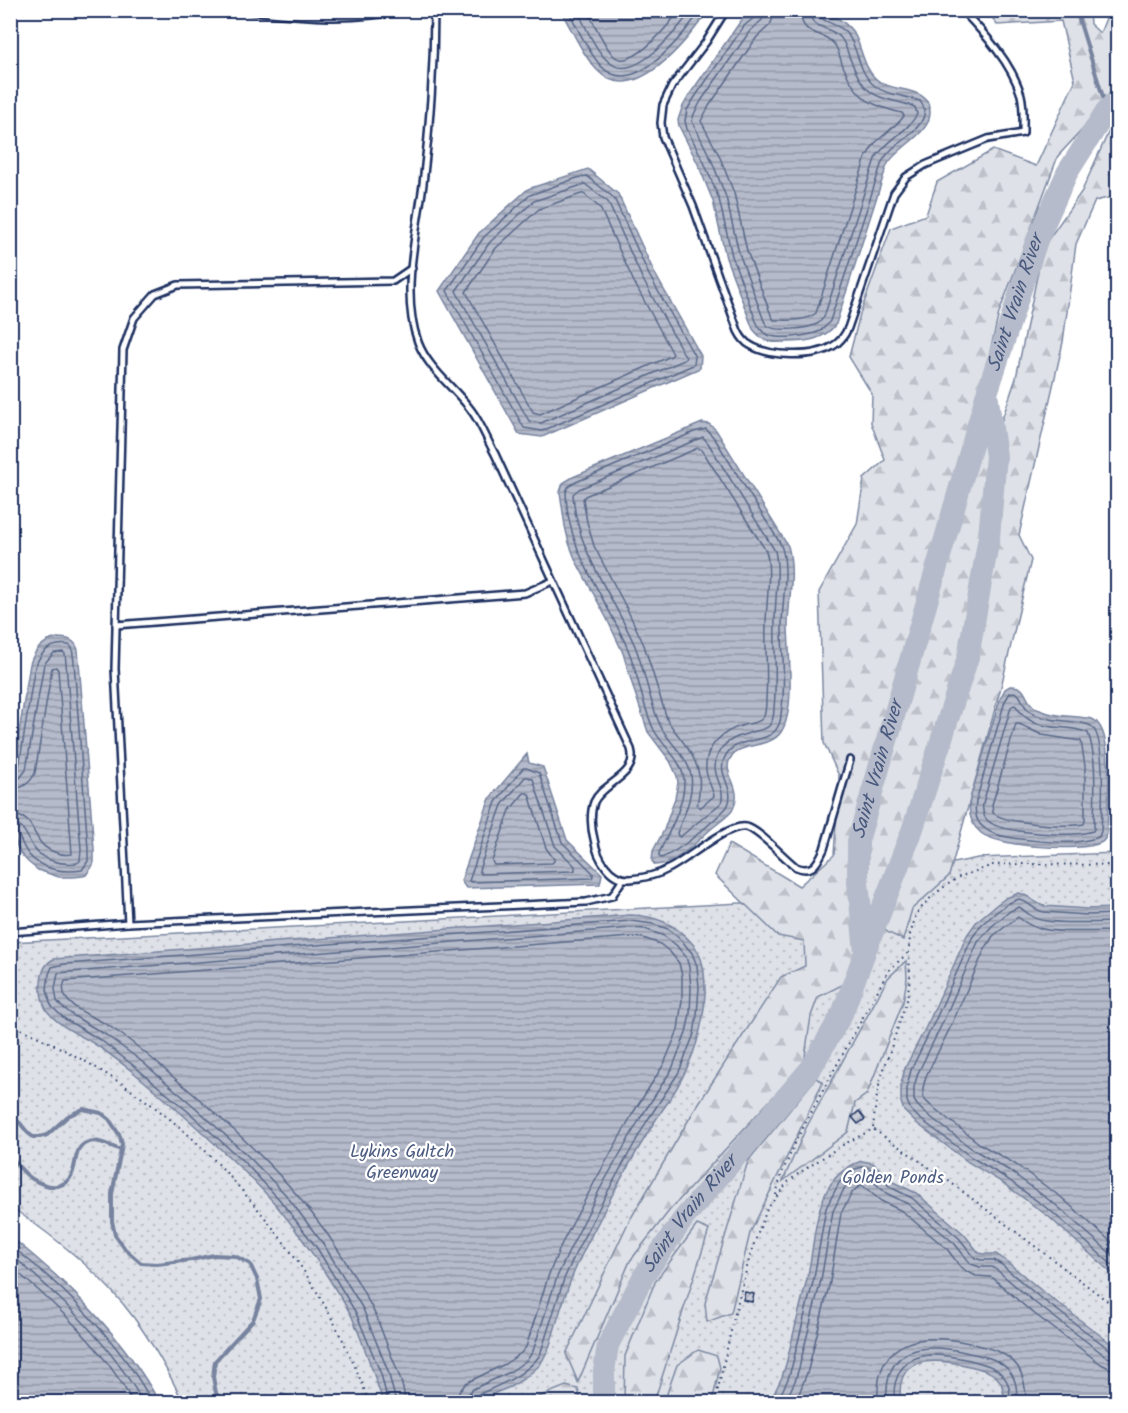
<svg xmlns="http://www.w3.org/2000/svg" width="1128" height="1413" font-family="Kalam,sans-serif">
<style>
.grass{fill:url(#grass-dots);stroke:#7c88a2;stroke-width:1.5}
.forest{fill:url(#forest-firs);stroke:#7c88a2;stroke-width:1.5}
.water{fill:url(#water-rules);stroke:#77839f;stroke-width:1.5}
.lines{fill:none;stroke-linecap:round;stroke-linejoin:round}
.shore{stroke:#596789;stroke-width:1.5}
.stream{stroke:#77839f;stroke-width:4}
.river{stroke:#b5bbca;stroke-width:22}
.building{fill:url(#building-hatch);stroke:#1b2f5e;stroke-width:1.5}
.service-casing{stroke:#1b2f5e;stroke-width:10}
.path{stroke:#1b2f5e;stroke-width:2;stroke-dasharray:1.5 4.5;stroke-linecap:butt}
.service{stroke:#fff;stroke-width:5}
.labels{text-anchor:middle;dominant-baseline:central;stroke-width:4.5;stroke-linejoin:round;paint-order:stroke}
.park-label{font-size:18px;fill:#4c5c80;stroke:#fff}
.water-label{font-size:20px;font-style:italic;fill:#49597e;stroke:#fff}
</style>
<defs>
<pattern id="grass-dots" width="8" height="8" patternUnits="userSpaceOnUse" patternTransform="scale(1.5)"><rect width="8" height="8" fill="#dee1e7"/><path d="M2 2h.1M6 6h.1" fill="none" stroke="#bec1c9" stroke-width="1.8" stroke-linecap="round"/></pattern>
<pattern id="forest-firs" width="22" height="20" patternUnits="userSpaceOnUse" patternTransform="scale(1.5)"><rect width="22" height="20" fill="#dee1e7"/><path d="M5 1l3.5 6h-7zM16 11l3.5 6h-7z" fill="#bec1c9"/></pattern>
<pattern id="water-rules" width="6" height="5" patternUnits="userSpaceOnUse" patternTransform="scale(1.5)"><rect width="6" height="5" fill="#b5bbca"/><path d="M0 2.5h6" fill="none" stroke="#9298a7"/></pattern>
<pattern id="building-hatch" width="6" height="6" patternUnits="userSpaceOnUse" patternTransform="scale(1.5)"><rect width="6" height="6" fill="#caceda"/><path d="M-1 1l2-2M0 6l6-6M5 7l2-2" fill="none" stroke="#adb1be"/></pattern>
</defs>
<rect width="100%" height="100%" fill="#fff"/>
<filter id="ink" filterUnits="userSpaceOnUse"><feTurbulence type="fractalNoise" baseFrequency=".0167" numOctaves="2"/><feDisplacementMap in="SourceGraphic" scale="12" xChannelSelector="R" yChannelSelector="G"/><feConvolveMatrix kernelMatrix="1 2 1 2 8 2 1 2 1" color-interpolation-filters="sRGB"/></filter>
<g filter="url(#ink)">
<path class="grass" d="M1117 853V1402H183C169 1373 154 1345 134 1318 101 1273 56 1238 11 1207V942L760 902 978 858Z"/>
<g class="forest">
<polygon points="988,11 1089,11 1090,24 1100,33 1109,11 1117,11 1117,69 1107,103 1058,156 999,313 982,386 854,838 852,881 860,947 848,982 818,997 811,1016 804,1063 669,1211 630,1261 578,1382 566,1354 628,1223 695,1109 781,977 805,966 804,941 778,936 715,875 729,844 799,886 834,855 839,776 824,743 819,592 857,524 864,479 885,460 871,423 872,394 849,357 860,314 891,228 926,215 937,182 993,150 1036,166 1075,81 1061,21 997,25"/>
<polygon points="1117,117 1117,196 1095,201 1076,244 1063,342 1019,535 1031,560 1001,687 949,876 912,909 903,940 887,932 881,925 972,660 994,540 1001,455 998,431 1016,378 1043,247 1082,191 1113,122"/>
<polygon points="985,418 991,456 984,537 964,655 909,829 867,939 860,884 861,841"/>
<polygon points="906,961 907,978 903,1002 867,1094 855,1103 848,1132 783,1181 806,1128 888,978"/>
<polygon points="816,1078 823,1082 750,1233 731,1313 707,1322 705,1303 748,1161"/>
<polygon points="697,1225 709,1230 654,1402 624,1402 625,1356 655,1282"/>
<polygon points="698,1350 717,1356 720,1368 712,1402 664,1402 677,1365"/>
<polygon points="566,1386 578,1389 581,1402 526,1402"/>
</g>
<g class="water">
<path d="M561 11H708C689 38 634 110 597 70 582 54 572 30 561 11Z"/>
<path d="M755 11C789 10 843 2 858 42 863 56 867 74 880 82 896 93 931 86 930 113 930 134 897 147 887 165L836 324C824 340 806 342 787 342 781 342 773 343 767 341 761 339 757 334 753 329L726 258 713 201 698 164 679 126 678 120 682 108 690 94 740 22 747 15Z"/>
<polygon points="588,169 618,194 654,272 701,356 700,368 542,437 519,434 439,291 479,233 528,189"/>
<path d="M702 423 709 424 716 430 788 546C795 571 789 598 788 623 788 650 796 710 781 732 770 749 739 741 730 759 723 772 738 784 736 798 736 803 734 807 732 811 726 818 718 823 711 829 695 843 677 864 655 865L652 861 653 851 664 830 675 798 678 783 677 776 670 761 648 732 634 690 623 653 607 619 576 561 569 543 565 526 560 492 563 483 573 477Z"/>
<path d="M1117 428H1118L1117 512C1114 483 1107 457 1117 428Z"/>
<path d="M57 638C67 638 75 639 78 650L94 849V862L92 867 86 875 83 876 73 877H59L38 870 28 862 20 853 11 831V782L30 664C34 651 43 641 57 638Z"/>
<path d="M1010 686C1029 685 1023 701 1036 708 1053 718 1074 715 1092 719 1096 721 1097 721 1099 725 1113 744 1108 808 1107 832 1106 837 1105 841 1100 843 1080 852 998 847 981 833 971 825 968 812 970 799L1000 699 1005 689Z"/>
<polygon points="527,754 529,763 543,767 567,840 602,874 600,884 466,888 461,881 490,798"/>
<path d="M1019 893C1029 895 1035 904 1045 906L1087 909 1117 908V1278L1049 1217 1003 1183 968 1162 915 1122 904 1111 901 1102V1084L905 1068 930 1019 967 935 977 921 996 905 1006 898Z"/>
<path d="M631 915C655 916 674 923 691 942 704 956 705 974 705 993 704 1032 691 1066 670 1099 664 1108 657 1117 652 1126 636 1152 621 1178 607 1205 596 1227 584 1248 575 1270 564 1295 557 1322 549 1348L540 1365 525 1378 510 1387 473 1402H383C374 1374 364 1345 352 1317 346 1305 338 1294 331 1282 314 1255 296 1229 276 1205 257 1183 236 1163 215 1144 188 1119 161 1095 133 1072 121 1063 109 1053 96 1045 80 1035 60 1027 48 1012 38 999 37 966 54 959Z"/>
<path d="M862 1161 873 1163 893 1182 916 1193 964 1234 979 1253 984 1254H996L1005 1260 1042 1291 1117 1348V1402H1004C1004 1395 1004 1386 999 1380 992 1370 976 1368 965 1365 932 1358 894 1356 901 1402H770L782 1377 786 1364C793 1336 800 1307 807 1279 817 1238 812 1176 862 1161Z"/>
<path d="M11 1237C68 1283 124 1337 159 1402H11Z"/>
</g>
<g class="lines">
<g class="shore">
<path d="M568 10C578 29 587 50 601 66 633 101 684 34 701 10"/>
<path d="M577 10C585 25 596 52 609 62 634 85 678 29 692 10"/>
<path d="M587 10C594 23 604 46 614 56 632 72 670 23 680 10"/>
<path d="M757 10 756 16 744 26 695 97 687 110 685 121 687 129 704 162 719 199 732 256 756 321C759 327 762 333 768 335 780 340 809 336 820 331 825 328 827 325 830 321L882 162C884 158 887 154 891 150 903 138 936 121 920 101 905 95 887 96 875 86 857 72 859 47 846 32 838 23 818 23 817 10"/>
<path d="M765 10 762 20 750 31 701 101 694 114 692 121 711 159 726 197 739 253 763 318C764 321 765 324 768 326 776 332 808 329 817 324 821 322 821 320 824 317L875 159C886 140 908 132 917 114L915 107C879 95 867 102 851 61 847 53 846 42 839 36 828 26 810 29 809 10"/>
<path d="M774 10 773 18 770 25 757 37 709 106 701 121 719 155 734 193 747 251 771 315 774 320C788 320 805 322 816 313L866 157 875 143 900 121 904 116 902 113C869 105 857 99 843 66 840 59 839 50 834 44 822 29 801 39 800 10"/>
<polygon points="587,176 614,198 649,275 695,357 694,363 693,365 542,431 524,428 447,291 484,237 530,195 577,178"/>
<polygon points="585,184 608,202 642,278 686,358 684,360 541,423 529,421 456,291 490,242 534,201"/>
<polygon points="581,194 584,194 600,208 634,282 673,354 671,356 540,414 533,412 466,292 496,248 539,209"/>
<path d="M706 429 715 439 780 543C790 564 782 602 782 626 782 655 786 685 781 714 781 720 779 726 775 731 762 745 733 736 724 759 717 776 737 790 727 807 713 822 680 851 661 858L659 856V853C669 832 685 804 684 780 682 759 663 747 654 730 642 705 639 677 629 652 608 599 566 552 566 492L568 487 576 482 694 432Z"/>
<path d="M703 437 708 443 775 551C780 573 775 598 775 620 774 650 777 679 774 708 774 714 773 721 769 726 766 729 761 730 756 731 742 735 725 739 718 754 708 775 727 786 721 803L680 837 678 836 677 833C684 815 694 795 691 775 687 754 668 743 660 725 649 700 645 671 635 646 613 595 576 551 573 494L579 489Z"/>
<path d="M698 448 702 450 766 551C772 568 766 605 766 624 765 649 768 674 766 698 766 704 766 711 764 716 761 723 750 723 744 725 723 731 704 746 706 770 707 780 712 787 714 796L700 808 697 805C703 777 699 762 681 739 676 732 671 727 667 719L644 645 627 609 594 546 587 522 583 499 585 496Z"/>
<path d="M1014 692C1021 694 1021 700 1025 706 1028 711 1033 714 1039 716 1055 723 1073 719 1089 725 1107 731 1102 813 1101 831L1099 837C1091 840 1083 841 1075 842 1057 843 1013 840 995 834 990 832 984 829 980 824 975 818 975 808 976 801L1005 701 1010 693Z"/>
<path d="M1014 705 1016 706C1035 736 1063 722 1088 733 1098 759 1094 801 1094 829L1093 831C1086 833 1080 834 1074 834 1058 835 1003 832 991 823 983 819 982 811 983 803L1011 707Z"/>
<path d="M1016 724H1019L1042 735 1081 741 1085 766V821L1084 824C1067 827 1006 824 993 813L992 805Z"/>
<polygon points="523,768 526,768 539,773 562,842 593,873 593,876 592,878 471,882 469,881 496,802"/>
<path d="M10 773 16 772 19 767 34 671C39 653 49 642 69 645L72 648 74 662 88 849V861L82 870C64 873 42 870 29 855 24 849 21 841 18 834L10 832"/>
<polygon points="525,777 528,777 533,779 555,846 575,866 575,870 573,871 481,874 479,870 502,805"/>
<path d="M10 780 20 778 26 770 44 664 54 653 63 652 65 654 66 663 81 849 80 861 77 863C62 865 42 861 33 847 26 837 26 825 10 824"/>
<path d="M10 789C22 789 30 784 35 773L51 674 52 668 56 667 58 670 72 854C66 855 63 855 57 853 51 851 45 848 41 843 30 829 33 816 10 815"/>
<polygon points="524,793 527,793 529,794 546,848 554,859 554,861 552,863 494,865 492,861 510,810"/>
<path d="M1118 914 1087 915 1044 912C1034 910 1028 902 1019 899L1009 903 999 910 981 925 972 938 935 1021 911 1070 907 1086V1101L911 1110 919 1118 971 1157 1006 1178 1052 1212 1118 1270"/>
<path d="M1118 922C1099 922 1051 925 1035 918 1029 915 1024 910 1019 907L1010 911 992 926 978 942 942 1024 918 1073 914 1087V1100L917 1105 924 1112 971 1148 1010 1171 1057 1206 1118 1260"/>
<path d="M1118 931C1095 931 1055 934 1035 927 1028 925 1023 921 1018 917L1010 923 993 936 984 951 950 1028 926 1076 923 1088V1098L930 1105 980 1144 1015 1164 1062 1198 1118 1248"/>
<path d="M10 1245C64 1287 120 1342 152 1402"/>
<path d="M10 1254C28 1268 43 1283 59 1298 92 1329 121 1363 143 1402"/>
<path d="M10 1266C57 1305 104 1349 133 1402"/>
<path d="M388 1402 381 1374 356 1313 317 1248 279 1199 245 1163 191 1114 134 1066 102 1041 65 1019 53 1008 50 1003 47 989 49 974 52 967 65 964 631 921 653 924 668 929 681 940 692 953 697 966 699 987 697 1015 694 1034 679 1072 647 1121 608 1191 577 1250 564 1279 540 1355C525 1376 500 1385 477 1395L474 1398V1402"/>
<polyline points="396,1402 388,1371 363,1309 324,1245 286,1195 250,1158 196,1108 140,1060 106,1035 74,1016 61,1006 57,1001 55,989 58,973 631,928 645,929 664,936 676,945 686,957 689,967 691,988 690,1014 686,1033 672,1069 641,1117 601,1187 571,1247 557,1277 533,1351 527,1360 510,1372 473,1389 468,1394 466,1402"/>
<path d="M405 1402C404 1382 393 1361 386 1342 381 1330 377 1316 370 1304 349 1264 321 1222 291 1188 255 1147 214 1111 172 1076 153 1059 133 1042 112 1028 100 1019 74 1011 66 998 63 993 63 986 65 981L631 937 643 938 660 944 670 952 679 963 682 976V1000L678 1030 664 1064 633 1113 594 1183 562 1243 549 1274 526 1347 521 1353 505 1364 466 1383 459 1392 457 1402"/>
<polyline points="777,1402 788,1379 792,1366 814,1278 826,1208 839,1183 847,1174 855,1169 863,1167 872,1169 890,1187 912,1198 959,1238 975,1258 981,1260 994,1260 1002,1265 1038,1296 1112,1351 1118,1352"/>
<polyline points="785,1402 795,1381 799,1368 821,1280 833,1211 845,1187 852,1180 864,1174 867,1176 886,1193 908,1204 954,1243 971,1264 980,1267 992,1267 998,1271 1034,1302 1107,1357 1118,1360"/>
<polyline points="796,1402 808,1370 830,1282 841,1213 852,1193 857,1188 862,1185 881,1201 902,1211 947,1249 959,1265 966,1271 976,1276 990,1277 993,1278 1028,1309 1101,1364 1109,1368 1118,1369"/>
<path d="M878 1402C874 1337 923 1332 974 1344 990 1348 1008 1353 1018 1367 1025 1378 1026 1390 1026 1402"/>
<path d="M887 1402C883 1345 925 1342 969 1353 983 1356 1001 1359 1010 1372 1017 1381 1017 1392 1017 1402"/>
<path d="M895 1402C893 1393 894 1384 898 1375 911 1347 945 1355 970 1360 981 1363 996 1366 1003 1376 1010 1383 1010 1393 1010 1402"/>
</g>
<g class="stream">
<polyline points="1076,10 1107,110"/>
<path d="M10 1072C15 1080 12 1090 10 1099"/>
<polyline points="10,1116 20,1123 28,1133 33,1137 39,1137 47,1135 68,1116 83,1109 101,1113 109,1119 120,1136 122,1145 112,1194 112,1221 115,1235 125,1249 141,1263 157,1264 191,1260 214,1255 235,1256 250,1264 257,1279 261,1299 253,1320 215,1361 213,1377 216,1393 222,1402"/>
<path d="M10 1153C13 1159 16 1164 21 1169 32 1182 57 1195 70 1178 78 1167 72 1146 89 1142 99 1139 112 1147 121 1150"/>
<polyline points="270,1402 271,1400 281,1395 303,1402"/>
</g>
<g class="river">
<polyline points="867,947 912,831 968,657 989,537 996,456 988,400"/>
<path id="s1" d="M604 1402V1371L608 1345 643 1277 684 1218 811 1068 842 1014 865 952 858 882V841L987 393 1037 240 1067 173 1107 110 1118 99"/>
</g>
</g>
<g class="building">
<polygon points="859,1111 865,1119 858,1124 852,1117"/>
<polygon points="745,1292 754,1294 752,1302 743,1300"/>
</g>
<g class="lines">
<g class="service-casing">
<g id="service">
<path d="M242 10C296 16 350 22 403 10"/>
<path d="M434 10C434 69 430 126 423 184 417 233 400 293 418 342 428 369 454 387 471 410 481 423 487 440 495 454L631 749C639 776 603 782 594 802 590 813 591 828 594 839 597 857 609 880 630 879 644 878 658 875 670 868 688 859 727 824 746 827 758 829 784 858 796 867 813 874 818 862 824 849L850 760"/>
<path d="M726 10 706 42 672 86 663 105 661 123 663 137 693 206 738 331C741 337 744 342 750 345 769 357 814 358 833 346 840 342 845 335 848 328L894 193 906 177 925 165 988 139 1023 133C1023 120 1024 107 1021 95 1012 63 984 33 962 10"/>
<polyline points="412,268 393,281 178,285 155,294 134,318 123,350 115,669 128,923 586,902 612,896 623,879"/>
<polyline points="116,625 525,593 553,581"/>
<polyline points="10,932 128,923"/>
</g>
</g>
<g class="path">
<path d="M10 1024C70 1050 127 1083 177 1125 201 1145 224 1169 244 1193 301 1258 339 1321 369 1402"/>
<polyline points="873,1128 876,1101 880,1081 907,1000 910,977 909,952 910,935 916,915 926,902 941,889 959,877 993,865 1021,864 1118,865"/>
<polyline points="776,1195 781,1175 797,1139 834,1070 889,970 909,952"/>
<polyline points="715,1402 735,1313 751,1252 767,1209 787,1183 798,1174 839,1147 873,1129 946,1179 1118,1309"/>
</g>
<use href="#service" class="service"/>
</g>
</g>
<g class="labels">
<g class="park-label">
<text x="402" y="1152">Lykins Gultch<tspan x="402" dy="21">Greenway</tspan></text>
<text x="893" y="1178">Golden Ponds</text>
</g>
<g class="water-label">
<text stroke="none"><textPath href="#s1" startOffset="1202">Saint Vrain River</textPath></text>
<text stroke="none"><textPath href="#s1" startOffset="716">Saint Vrain River</textPath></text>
<text stroke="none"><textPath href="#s1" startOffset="212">Saint Vrain River</textPath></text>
</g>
</g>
<rect width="1128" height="1413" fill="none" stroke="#fff" stroke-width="36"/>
<rect x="18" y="18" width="1092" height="1377" fill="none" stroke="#1b2f5e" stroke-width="2" filter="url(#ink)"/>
</svg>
